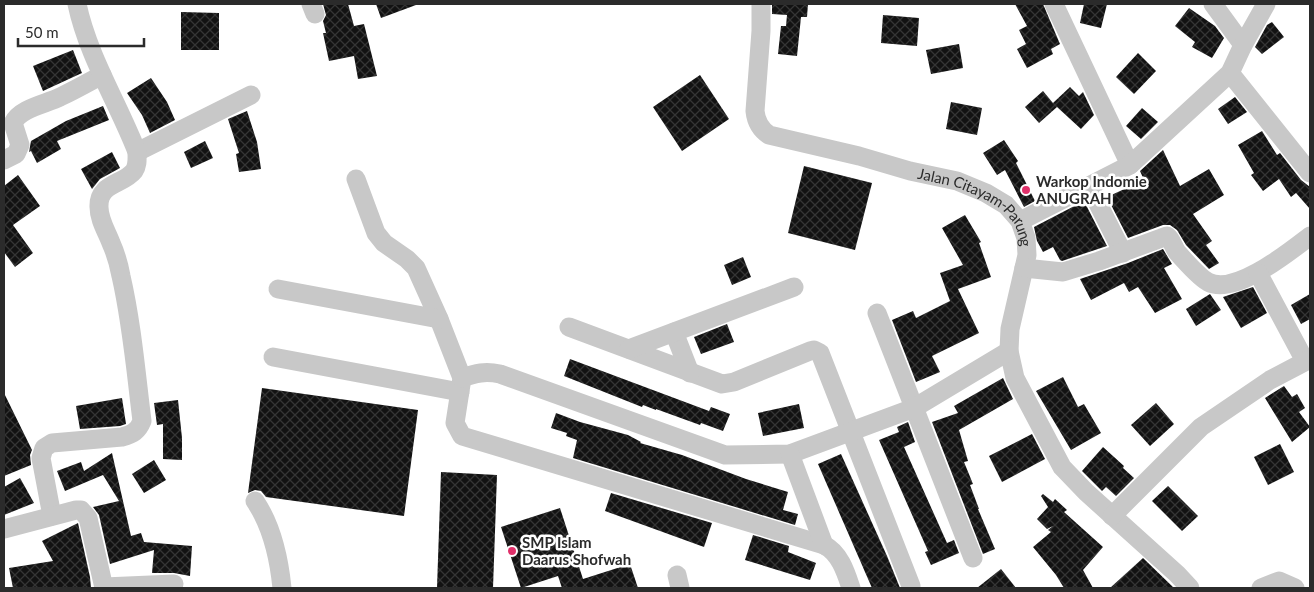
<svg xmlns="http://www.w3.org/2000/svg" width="1314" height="592" font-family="Lato,sans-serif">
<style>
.building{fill:url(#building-cross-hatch)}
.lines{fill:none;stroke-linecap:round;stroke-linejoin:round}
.minor{stroke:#c8c8c8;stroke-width:19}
.poi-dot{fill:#e0306a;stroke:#fff;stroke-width:2}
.labels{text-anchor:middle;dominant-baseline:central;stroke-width:5;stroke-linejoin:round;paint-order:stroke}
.poi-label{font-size:15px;font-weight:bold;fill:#2b2b2b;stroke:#fff;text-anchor:start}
.street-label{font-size:15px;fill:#2b2b2b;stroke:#fff}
</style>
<defs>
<pattern id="building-cross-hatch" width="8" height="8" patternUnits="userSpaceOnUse" patternTransform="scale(1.25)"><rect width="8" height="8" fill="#121212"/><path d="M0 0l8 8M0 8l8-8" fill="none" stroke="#353535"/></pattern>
</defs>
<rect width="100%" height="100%" fill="#fff"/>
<g class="building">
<polygon points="323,4 348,4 354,26 364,24 377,76 358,79 354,56 329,61 323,33 326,33 323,21 326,15"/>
<polygon points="376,4 416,4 416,5 381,18"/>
<polygon points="772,4 808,4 807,17 801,17 797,56 778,54 781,26 786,26 787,15 772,14"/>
<polygon points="1015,4 1043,4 1060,44 1051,49 1053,54 1027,68 1017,49 1026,44 1019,30 1027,26"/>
<polygon points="1084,4 1107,4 1101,28 1080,23"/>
<polygon points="1189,8 1215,26 1224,38 1212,58 1192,47 1195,42 1175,26"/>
<polygon points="181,12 219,13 219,50 181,50"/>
<polygon points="883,15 919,18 917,46 881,43"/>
<polygon points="1272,22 1284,37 1262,54 1255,47 1267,25"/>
<polygon points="959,44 963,68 931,74 926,50"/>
<polygon points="73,50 82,73 43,91 33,66"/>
<polygon points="1138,53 1156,71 1134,94 1116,77"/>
<polygon points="700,75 729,119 682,151 653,107"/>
<polygon points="151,78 167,102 175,120 150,133 142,115 127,93"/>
<polygon points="1070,87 1079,96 1083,92 1094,115 1081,129 1057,107 1039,123 1025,107 1043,91 1053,103"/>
<polygon points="1235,97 1247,112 1228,124 1218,109"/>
<polygon points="951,102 982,108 977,135 946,129"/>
<polygon points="103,106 109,120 57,141 61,149 37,163 31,151 29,152 31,141 66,121"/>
<polygon points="1142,108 1158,122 1141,139 1126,126"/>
<polygon points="247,111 257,142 261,169 239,172 236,154 239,153 228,119"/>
<polygon points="1262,131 1277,155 1280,153 1301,180 1310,187 1310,209 1296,193 1291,197 1279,179 1263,191 1251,175 1254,173 1238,145"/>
<polygon points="1004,140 1018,161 1016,163 1035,201 1024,207 1005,170 997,175 983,153"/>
<polygon points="205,141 213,158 191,168 184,152"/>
<polygon points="1163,150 1180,186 1209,169 1224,195 1193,214 1212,241 1206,245 1219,263 1209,269 1186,245 1177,230 1170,225 1163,225 1128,238 1107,197 1144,180 1140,171"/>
<polygon points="112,152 120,168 100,179 92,189 81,169"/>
<polygon points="804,166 872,183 855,250 788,233"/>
<polygon points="18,175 40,206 13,225 33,253 15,267 4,252 4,186"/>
<polygon points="1084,201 1107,246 1062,261 1060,260 1053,247 1043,252 1037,241 1034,227"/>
<polygon points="965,215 981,242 979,243 991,277 958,289 979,333 932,356 940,372 916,382 892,320 913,311 916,318 950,301 940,273 963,265 942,228"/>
<polygon points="1163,249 1172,264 1164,268 1182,299 1155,313 1138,287 1129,292 1124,283 1091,300 1080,279 1128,263"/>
<polygon points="743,257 751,277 732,285 724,265"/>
<polygon points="1253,287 1267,313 1241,328 1223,297"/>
<polygon points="1210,294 1221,310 1196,326 1186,309"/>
<polygon points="1310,294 1310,319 1301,324 1291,305"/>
<polygon points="727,324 734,342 701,354 694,337"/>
<polygon points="570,359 709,411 711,407 730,414 723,431 701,423 700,425 656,409 656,410 643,405 642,407 564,376"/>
<polygon points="1063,377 1078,407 1084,404 1101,433 1071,450 1036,391"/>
<polygon points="1003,378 1013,399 959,430 968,461 964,462 973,484 970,485 979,509 978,509 995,549 983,554 932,422 958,413 954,406"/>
<polygon points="1284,386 1292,397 1297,394 1305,408 1299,412 1310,427 1292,442 1265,398"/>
<polygon points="262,388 418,410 404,516 266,497 261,491 255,490 248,493"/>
<polygon points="4,393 32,450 30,455 31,465 4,476"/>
<polygon points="122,398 126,424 120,426 80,429 76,406"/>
<polygon points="178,400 182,438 182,460 163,459 163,424 157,425 154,403"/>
<polygon points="1156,403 1174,424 1150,446 1131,425"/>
<polygon points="799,404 804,428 763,436 758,413"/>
<polygon points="556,413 580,422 628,435 641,442 640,443 682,455 746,479 788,492 783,510 798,514 795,525 573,458 577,440 566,436 567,433 551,428"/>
<polygon points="908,422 915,442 904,447 947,543 954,540 959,553 931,565 925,552 928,551 879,440 899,432 897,427"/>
<polygon points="1032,434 1045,459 1002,482 989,456"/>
<polygon points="1280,444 1294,472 1268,485 1254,457"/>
<polygon points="1103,447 1124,466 1123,468 1134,478 1116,496 1106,487 1102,491 1082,471"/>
<polygon points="112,453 131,536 141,533 144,542 192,546 190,576 174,573 152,573 154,550 110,564 99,515 93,507 119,501 103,475 65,491 57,471 81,462 84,471"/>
<polygon points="841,454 887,556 900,588 872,588 818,464"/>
<polygon points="154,460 166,480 144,493 132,474"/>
<polygon points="441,472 497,475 493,588 437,588"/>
<polygon points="20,478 34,503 4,515 4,487"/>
<polygon points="1168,486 1198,516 1182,531 1152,501"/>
<polygon points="611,493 712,523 704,547 605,511"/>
<polygon points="1043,494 1053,502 1055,499 1067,510 1064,512 1103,547 1083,570 1093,588 1064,588 1056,575 1033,547 1051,532 1048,530 1053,526 1047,529 1037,519 1048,507 1041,496"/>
<polygon points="560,508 583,579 630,564 638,588 562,588 558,576 521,588 501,527"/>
<polygon points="78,523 90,577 91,588 13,588 9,568 53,561 42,541"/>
<polygon points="753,535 789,546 788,552 816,563 810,580 745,560"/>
<polygon points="1143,558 1174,588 1110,588"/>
<polygon points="1001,569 1016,588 977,588"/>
</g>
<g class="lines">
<g class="minor">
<polyline points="311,4 315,14"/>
<path id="s1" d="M761 4V31L755 111C756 121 760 129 769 135L859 156 910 171 957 181 986 193 1006 205 1020 221 1026 238 1027 255 1010 329 1009 351 1015 378 1062 467 1086 492 1177 574 1190 588"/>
<polyline points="1054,4 1130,165"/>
<polyline points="1213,4 1243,45"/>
<polyline points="1230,73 1310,173"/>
<polyline points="137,152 251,95"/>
<path d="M4 160 16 154 20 145 13 123C20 108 46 104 60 97 75 90 89 82 102 75"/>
<path d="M356 179 376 233 384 243 407 259 416 268 439 319 462 378 455 423 462 436 824 545C840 553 846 573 851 588"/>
<polyline points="1089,186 1123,253"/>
<polyline points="1020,221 1130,165 1230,73 1243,45 1266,4"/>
<path d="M1024 268 1063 272 1099 261 1167 236C1172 240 1173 246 1177 252 1184 260 1199 277 1208 282 1235 296 1289 252 1310 236"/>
<polyline points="1258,273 1305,361"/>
<polyline points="278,289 439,319"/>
<polyline points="877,313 973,558"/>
<polyline points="569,327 722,384 734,382 810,351 814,350 820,353 911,586"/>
<polyline points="674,332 690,373"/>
<polyline points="629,349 794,287"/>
<polyline points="273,357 460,392"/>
<path d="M462 378C476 373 485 371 500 374L725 455 790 454 914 408 1009 351"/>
<polyline points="790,454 824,545"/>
<path d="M255 501C272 526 279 558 282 588"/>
<path d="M52 516 41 458 44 448 52 443 122 437C133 434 138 431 142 421 136 373 132 324 121 276 119 265 116 254 111 243 107 232 99 220 99 207 98 183 123 185 134 171 138 165 137 159 137 152 118 103 88 56 77 4"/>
<polyline points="1112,516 1201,427 1270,380 1310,359"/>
<polyline points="4,529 76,510 81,510 88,518 104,588"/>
<polyline points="677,575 680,588"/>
<polyline points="104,587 174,584"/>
<polyline points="1261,588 1279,581 1295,588"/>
</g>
</g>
<g class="poi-dot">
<circle cx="1026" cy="190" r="5"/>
<circle cx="512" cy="551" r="5"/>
</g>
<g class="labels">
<g class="poi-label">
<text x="1036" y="181">Warkop Indomie<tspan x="1036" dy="17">ANUGRAH</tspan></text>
<text x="522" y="542">SMP Islam<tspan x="522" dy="17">Daarus Shofwah</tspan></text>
</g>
<g class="street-label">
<text stroke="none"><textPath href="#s1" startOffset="361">Jalan Citayam-Parung</textPath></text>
</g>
</g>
<rect width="1314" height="592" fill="none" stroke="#2b2b2b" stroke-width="10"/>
<path d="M18 38v8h126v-8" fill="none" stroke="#2b2b2b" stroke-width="2.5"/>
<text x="25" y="38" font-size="15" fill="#2b2b2b" stroke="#ffffff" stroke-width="4" paint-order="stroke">50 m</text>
</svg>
